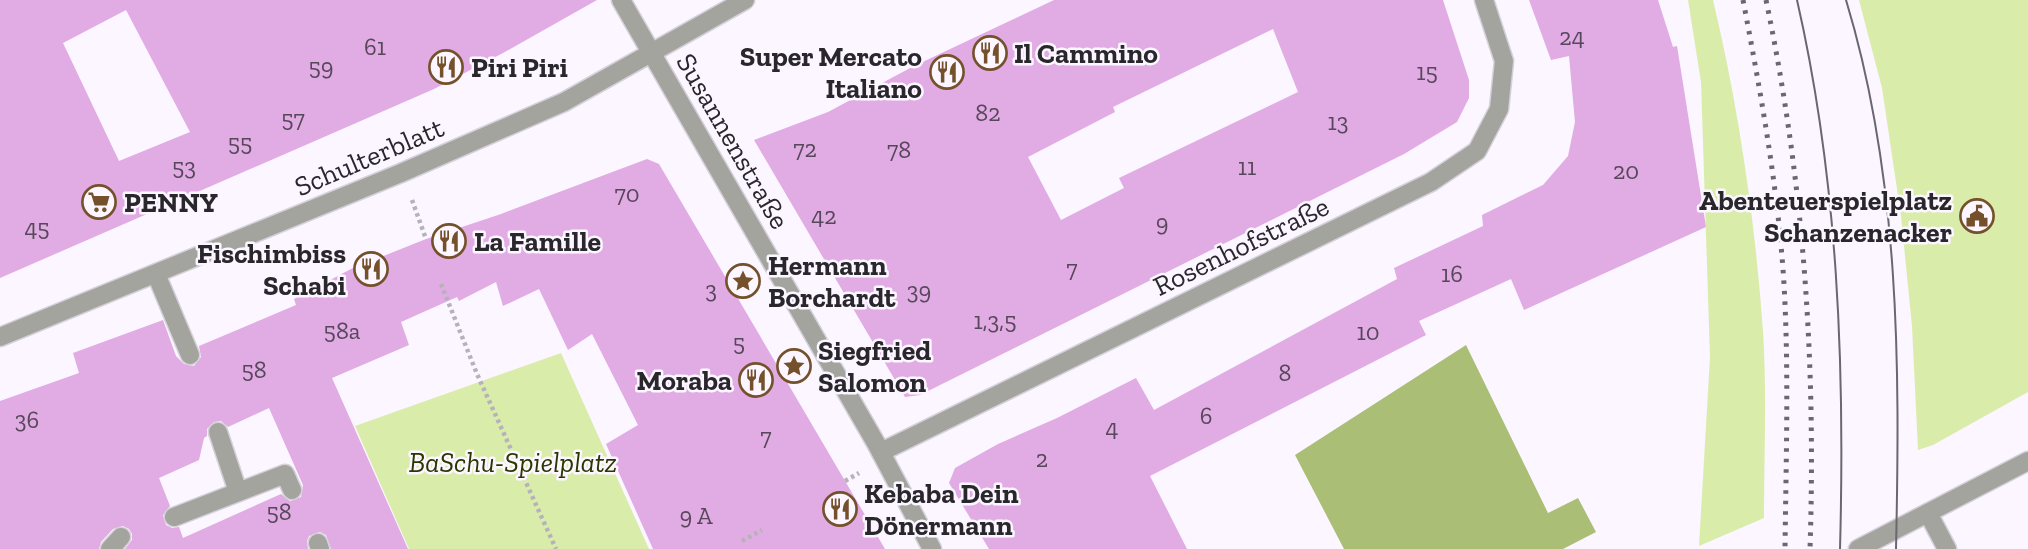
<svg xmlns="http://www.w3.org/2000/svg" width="2028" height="549" font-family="'Zilla Slab',serif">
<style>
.green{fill:#daecaa}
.forest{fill:#abbe76}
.building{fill:#e1abe4;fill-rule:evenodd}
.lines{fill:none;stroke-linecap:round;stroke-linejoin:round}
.service-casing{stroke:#d5d1d9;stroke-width:21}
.minor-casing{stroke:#d5d1d9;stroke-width:21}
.tertiary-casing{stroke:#d5d1d9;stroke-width:21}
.path{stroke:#b6b2ba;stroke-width:4.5;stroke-dasharray:3.5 3.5;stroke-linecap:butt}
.service{stroke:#a3a49e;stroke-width:18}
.minor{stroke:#a3a49e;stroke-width:18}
.tertiary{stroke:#a3a49e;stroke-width:18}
.tram{stroke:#6b676e;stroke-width:2}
.rail{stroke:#6b676e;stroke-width:5;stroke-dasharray:3.5 7;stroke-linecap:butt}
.labels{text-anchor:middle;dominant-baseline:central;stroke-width:5;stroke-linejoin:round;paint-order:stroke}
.number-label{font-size:24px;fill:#57475a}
.poi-label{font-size:28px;font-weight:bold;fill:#29262c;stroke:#fbf6ff;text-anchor:start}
.street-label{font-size:28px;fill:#29262c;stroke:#fbf6ff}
.park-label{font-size:28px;font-style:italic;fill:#2c3700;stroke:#fbf6ff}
</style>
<rect width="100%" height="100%" fill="#fbf6ff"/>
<g class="green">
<path d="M1688 0H1713C1739 109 1755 220 1763 331 1767 393 1764 456 1764 518L1699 546 1710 357 1701 82Z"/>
<polygon points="1859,0 2028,0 2028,392 1933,445 1918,450 1912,326 1901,216 1882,88"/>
<polygon points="561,353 649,549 409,549 355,426"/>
</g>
<polygon class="forest" points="1466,345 1548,513 1578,498 1596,532 1563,549 1344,549 1295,455"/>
<g class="building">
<path d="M0 0H597L503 53 434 89 0 278ZM126 10 190 132 119 161 63 43Z"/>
<path d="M1054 0H1443L1469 80V98L1457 122 1404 154 920 395 905 397 754 140 828 112 912 67ZM1273 29 1298 92 1119 178 1124 188 1061 220 1028 157 1115 112 1113 107Z"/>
<polygon points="1529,0 1658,0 1673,47 1677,46 1706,227 1524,310 1511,279 1419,321 1426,335 1150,476 1187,549 989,549 949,483 955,468 998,444 1057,418 1136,378 1154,410 1397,279 1394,268 1483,226 1482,215 1543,185 1568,156 1575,122 1569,56 1551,60"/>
<path d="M647 159 659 164 885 549H653L606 444 638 425 592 334 568 350 539 289 503 306 496 282 459 301 457 297 401 322 409 345 332 378 408 549H331L326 535 320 532 309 536 307 541 308 549H125L132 540V534L129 529 123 526 113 529 101 542 99 549H0V401L79 373 73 353 163 320 176 356 184 364 194 366 201 357 199 346 296 305 294 299 351 269 426 239 501 214ZM269 408 303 485 301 497 290 501 281 494 183 538 179 527 172 528 166 525 163 515 170 506 159 478 199 460 204 438 207 436V429L214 422 221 421 228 427Z"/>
</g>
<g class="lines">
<g class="service-casing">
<g id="service">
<polyline points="156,274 190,355"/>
<polyline points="218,432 238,492"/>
<polyline points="1928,513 1947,549"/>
<polyline points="174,517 285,474 292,490"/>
<polyline points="318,543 320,549"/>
<polyline points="110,549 121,537"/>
</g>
</g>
<g class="minor-casing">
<g id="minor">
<polyline points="621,0 877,445 932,549"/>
<polyline points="881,452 1431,182 1477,151 1499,109 1504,61 1484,0"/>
<polyline points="1858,549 2028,461"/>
</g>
</g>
<g class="tertiary-casing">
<polyline id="tertiary" points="0,337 401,173 564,102 745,0"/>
</g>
<g class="path">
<polyline points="412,200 426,239"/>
<polyline points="441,284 477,374 556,549"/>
<polyline points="845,481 859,473"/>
<polyline points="742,541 762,530"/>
</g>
<use href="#service" class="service"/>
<use href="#minor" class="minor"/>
<use href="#tertiary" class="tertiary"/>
<g class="tram">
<path d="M1797 0C1838 179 1845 366 1840 549"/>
<path d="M1846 0C1900 178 1900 365 1896 549"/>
</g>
<g class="rail">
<path d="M1743 0C1761 94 1778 188 1784 284 1789 372 1786 460 1785 549"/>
<path d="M1766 0C1804 182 1816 363 1810 549"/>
</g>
</g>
<defs>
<g id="restaurant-ring" transform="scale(1.75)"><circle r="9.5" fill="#fbf6ff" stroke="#75512b" stroke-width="1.5"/><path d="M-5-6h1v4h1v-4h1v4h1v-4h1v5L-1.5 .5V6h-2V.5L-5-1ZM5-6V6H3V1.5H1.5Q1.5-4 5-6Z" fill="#75512b"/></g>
<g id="supermarket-ring" transform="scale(1.75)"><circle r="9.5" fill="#fbf6ff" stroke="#75512b" stroke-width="1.5"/><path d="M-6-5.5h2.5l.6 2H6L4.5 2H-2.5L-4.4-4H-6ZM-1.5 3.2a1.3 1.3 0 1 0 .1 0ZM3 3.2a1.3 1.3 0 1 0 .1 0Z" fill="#75512b"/></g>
<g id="civic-ring" transform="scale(1.75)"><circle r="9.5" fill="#fbf6ff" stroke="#75512b" stroke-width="1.5"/><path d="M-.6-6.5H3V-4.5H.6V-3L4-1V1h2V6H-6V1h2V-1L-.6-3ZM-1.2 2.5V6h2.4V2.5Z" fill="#75512b"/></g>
<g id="sight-ring" transform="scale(1.75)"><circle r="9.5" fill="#fbf6ff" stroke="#75512b" stroke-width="1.5"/><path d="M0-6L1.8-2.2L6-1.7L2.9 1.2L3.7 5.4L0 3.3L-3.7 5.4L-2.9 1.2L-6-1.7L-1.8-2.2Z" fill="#75512b"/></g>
</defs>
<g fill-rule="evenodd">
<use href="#restaurant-ring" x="990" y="53"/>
<use href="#restaurant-ring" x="446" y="67"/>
<use href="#restaurant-ring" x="947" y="72"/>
<use href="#supermarket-ring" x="99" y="202"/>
<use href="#civic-ring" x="1977" y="216"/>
<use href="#restaurant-ring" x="449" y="241"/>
<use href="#restaurant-ring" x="371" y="269"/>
<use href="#sight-ring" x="743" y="281"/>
<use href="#sight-ring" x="794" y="366"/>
<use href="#restaurant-ring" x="756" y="380"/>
<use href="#restaurant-ring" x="840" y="509"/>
</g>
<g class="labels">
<g class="number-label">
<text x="1572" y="36">24</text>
<text x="375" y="46">61</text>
<text x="321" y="66">59</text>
<text x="1427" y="71">15</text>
<text x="988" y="112">82</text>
<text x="293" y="118">57</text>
<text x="1338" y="121">13</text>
<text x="240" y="142">55</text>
<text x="805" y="148">72</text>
<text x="899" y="149">78</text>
<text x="184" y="166">53</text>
<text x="1247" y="166">11</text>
<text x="1626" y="170">20</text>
<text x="627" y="193">70</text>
<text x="824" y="215">42</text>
<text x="1162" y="222">9</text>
<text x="37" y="227">45</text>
<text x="1072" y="268">7</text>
<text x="1452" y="273">16</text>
<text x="711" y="289">3</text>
<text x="919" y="290">39</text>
<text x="995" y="320">1,3,5</text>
<text x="342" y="330">58a</text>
<text x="1368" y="331">10</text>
<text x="739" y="342">5</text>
<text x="254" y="369">58</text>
<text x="1285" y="372">8</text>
<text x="1206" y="415">6</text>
<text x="27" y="419">36</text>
<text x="1112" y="427">4</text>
<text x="766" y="436">7</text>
<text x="1042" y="458">2</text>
<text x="279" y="511">58</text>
<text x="696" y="515">9 A</text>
</g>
<g class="poi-label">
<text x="1014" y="53">Il Cammino</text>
<text x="922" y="56" text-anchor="end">Super Mercato<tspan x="922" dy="32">Italiano</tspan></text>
<text x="471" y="67">Piri Piri</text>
<text x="1952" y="200" text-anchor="end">Abenteuerspielplatz<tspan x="1952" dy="32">Schanzenacker</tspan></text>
<text x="124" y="202">PENNY</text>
<text x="474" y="241">La Famille</text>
<text x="346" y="253" text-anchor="end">Fischimbiss<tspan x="346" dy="32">Schabi</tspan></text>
<text x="768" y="265">Hermann<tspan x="768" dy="32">Borchardt</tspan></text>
<text x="818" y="350">Siegfried<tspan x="818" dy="32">Salomon</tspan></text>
<text x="732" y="380" text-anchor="end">Moraba</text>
<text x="864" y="493">Kebaba Dein<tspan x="864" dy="32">Dönermann</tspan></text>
</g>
<g class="street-label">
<text transform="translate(733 141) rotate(60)">Susannenstraße</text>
<text transform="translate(369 157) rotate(-23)">Schulterblatt</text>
<text transform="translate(1241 246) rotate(-26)">Rosenhofstraße</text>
</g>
<g class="park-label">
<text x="513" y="462">BaSchu-Spielplatz</text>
</g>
</g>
</svg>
